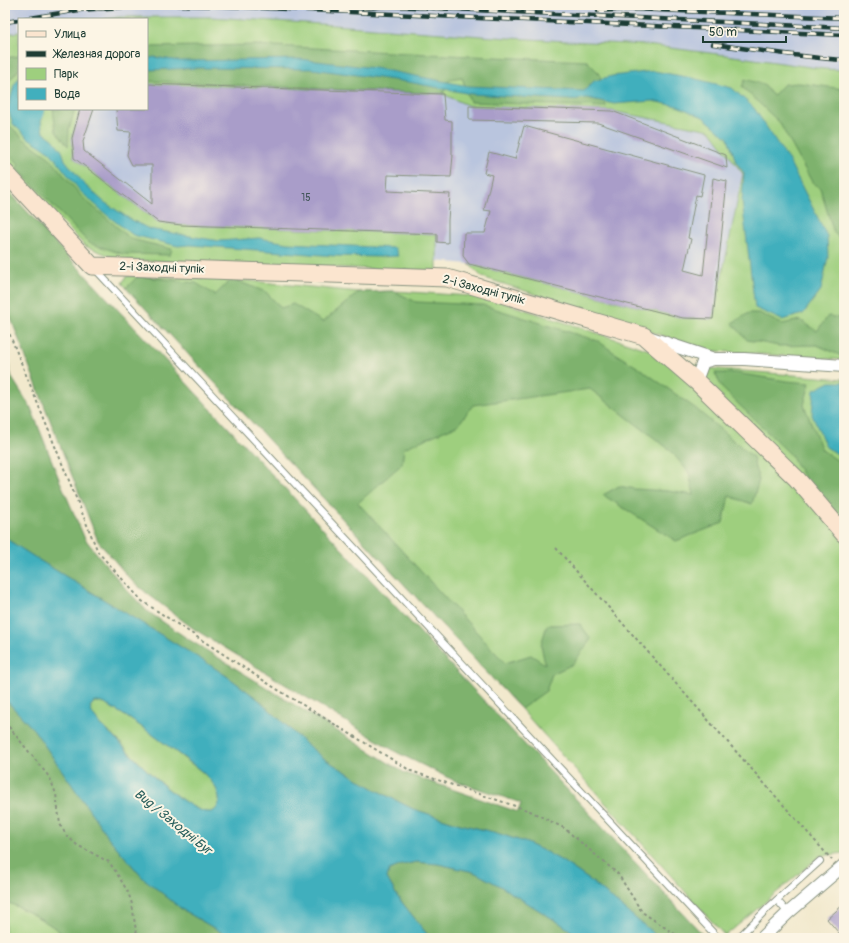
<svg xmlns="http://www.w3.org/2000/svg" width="849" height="943" font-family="Pangolin,sans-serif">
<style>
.industrial{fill:#b9c5de}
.green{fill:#9ecf7e;stroke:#5e8659}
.forest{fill:#7eb26d;stroke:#4e7850}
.water{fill:#41afbd;stroke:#307678;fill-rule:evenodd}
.building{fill:#a99dc9}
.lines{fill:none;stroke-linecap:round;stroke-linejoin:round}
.lane-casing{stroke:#889380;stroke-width:8}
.street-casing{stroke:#889380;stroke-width:14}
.secondary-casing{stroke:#889380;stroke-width:19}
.path{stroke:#889380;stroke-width:2;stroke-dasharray:3 3;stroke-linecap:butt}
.lane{stroke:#fff;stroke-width:6}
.street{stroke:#fff;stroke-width:12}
.secondary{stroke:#fbe5cf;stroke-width:17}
.rail-casing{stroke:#1f3d34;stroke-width:4.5}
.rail{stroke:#fcf5e5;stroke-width:3;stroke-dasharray:9;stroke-linecap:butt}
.labels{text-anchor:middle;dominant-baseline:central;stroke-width:4;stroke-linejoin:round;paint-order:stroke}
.number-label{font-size:10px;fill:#425559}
.street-label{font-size:12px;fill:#1f3d34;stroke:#fcf5e5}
.water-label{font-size:13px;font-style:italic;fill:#295f5d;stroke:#fcf5e5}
</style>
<rect width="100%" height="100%" fill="#fcf5e5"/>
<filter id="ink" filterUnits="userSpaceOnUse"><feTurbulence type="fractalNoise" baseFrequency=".025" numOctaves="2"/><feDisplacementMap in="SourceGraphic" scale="8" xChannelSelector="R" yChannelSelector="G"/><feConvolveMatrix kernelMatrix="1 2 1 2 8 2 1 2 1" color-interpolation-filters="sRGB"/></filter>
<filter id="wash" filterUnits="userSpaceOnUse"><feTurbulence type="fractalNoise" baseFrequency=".012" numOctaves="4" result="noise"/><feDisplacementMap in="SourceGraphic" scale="16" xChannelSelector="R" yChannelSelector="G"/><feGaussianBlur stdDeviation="0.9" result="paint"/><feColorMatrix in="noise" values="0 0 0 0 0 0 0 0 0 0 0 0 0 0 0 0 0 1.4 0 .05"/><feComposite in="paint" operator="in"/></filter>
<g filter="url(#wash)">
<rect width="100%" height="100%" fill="#f2e9cd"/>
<g class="industrial">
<polygon points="5,5 844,5 844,85 147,19 19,19 19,48 5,50"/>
<polygon points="147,81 443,94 469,106 612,111 710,130 743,174 713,319 683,318 469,264 437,261 437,235 181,225 158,222 74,158 72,138 80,109 147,109"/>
</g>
<g class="green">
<polygon points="118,17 211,17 306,23 508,38 646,45 726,55 824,69 844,70 844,360 715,351 698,347 482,277 469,264 683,318 713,319 743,174 710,130 612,111 469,106 443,94 147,84 147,19 105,19"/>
<polygon points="19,32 19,109 80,109 72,138 74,158 158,222 181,225 437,234 437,271 120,260 85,246 12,169 5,160 5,34"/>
<polygon points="127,276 232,279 359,292 394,291 486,297 705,368 844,379 844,853 820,856 725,936 521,709 122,283"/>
<path d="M94 702C97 702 100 702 103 703 111 707 119 712 127 717 145 729 163 742 181 756 191 764 203 771 211 781 217 788 223 801 216 809 201 828 130 754 119 741 110 732 92 720 90 707Z"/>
<path d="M5 901C26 911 49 921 67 938H5Z"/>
</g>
<g class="forest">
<polygon points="255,45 448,55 587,61 600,74 606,107 470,102 462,77 450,79 443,94 147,81 147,47"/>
<polygon points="19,56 19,69 5,86 6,122 25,140 49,157 82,197 131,239 172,249 170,255 123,254 89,243 17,168 19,164 5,150 5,58"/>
<polygon points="745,79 764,85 773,96 784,84 799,83 844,89 844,242 834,233 820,188 812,182 779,122 742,87"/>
<polygon points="53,109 75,109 69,130 68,146 56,131"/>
<polygon points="5,187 76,265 706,938 659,938 591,881 562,861 546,852 527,843 497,833 460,824 413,809 376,790 326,760 306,744 259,700 228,677 207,663 39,560 5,538 5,351 12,378 31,408 59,479 85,539 125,588 147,611 188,639 405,773 518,812 521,803 453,780 398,753 194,629 149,595 131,580 98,541 46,410 5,303"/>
<polygon points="138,276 196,283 215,295 232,279 266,292 281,308 293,304 323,322 359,292 394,291 416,302 483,305 598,341 619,356 642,370 695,408 753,457 755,468 759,480 752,504 729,496 723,523 676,541 603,495 619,486 635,489 668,491 694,495 689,473 670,450 590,389 473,405 458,425 404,448 402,464 358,503 505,663 531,655 545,664 541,645 547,625 580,624 591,639 573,664 552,674 546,691 521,709 126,288"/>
<polygon points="749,313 759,313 782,324 800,320 817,331 828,316 844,319 844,357 817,345 779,346 747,340 732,323"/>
<polygon points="715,373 736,373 786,381 810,383 804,405 822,450 844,465 844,522 811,489 790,454 722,388"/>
<path d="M5 699 34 730 108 837 142 877 183 910 231 938H67C49 921 26 911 5 901Z"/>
<polygon points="416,862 438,864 474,872 500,886 561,924 581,938 430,938 397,896 387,878 388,870 402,865"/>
</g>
<g class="water">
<polygon points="154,57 180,61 300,59 374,68 468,86 584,91 594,81 612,76 654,71 692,78 732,88 754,108 789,161 827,236 828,257 821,290 803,314 782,320 755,308 742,201 744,173 736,162 728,138 703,117 677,106 652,101 614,104 587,98 570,100 471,94 408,82 312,69 198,68 147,70 147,59"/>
<polygon points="19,78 19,109 45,109 44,114 41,122 43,132 53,139 62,151 65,160 85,185 104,202 130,219 149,229 219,241 259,238 288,243 395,248 398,256 379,257 335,256 190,245 178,246 133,235 108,216 80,191 50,152 28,138 13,124 8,109 14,85"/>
<polygon points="830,382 844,382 844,458 826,447 812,415 814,390"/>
<path d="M5 538 39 560 207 663 228 677 259 700 306 744 326 760 376 790 413 809 460 824 497 833 527 843 546 852 562 861 591 881 659 938H581L561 924 500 886 474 872 438 864 416 862 402 865 389 870 387 878 397 896 430 938H231L183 910 142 877 108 837 34 730 5 699ZM94 702C97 702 100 702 103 703 111 707 119 712 127 717 144 728 160 740 176 752 188 761 202 770 211 781 217 788 223 801 216 809 200 828 130 754 118 741 110 732 92 720 90 707Z"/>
</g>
<g id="blocks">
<g class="building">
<polygon points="147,84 443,94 445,120 452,121 452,155 453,155 451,177 388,175 387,191 450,194 448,220 448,243 437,242 437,234 181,225 158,222 74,158 72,138 80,109 94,109 83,141 84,151 152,204 152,165 132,165 127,155 131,132 118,131 116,109 147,109"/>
<polygon points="469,106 612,111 726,155 727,168 598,123 469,120"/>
<polygon points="524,126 704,175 700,196 696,195 688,238 691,239 684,270 703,275 713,178 727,181 713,319 683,318 469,264 463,256 464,233 485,233 491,211 484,210 492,175 484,173 489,152 515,159"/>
<polygon points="844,904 844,938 843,938 827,919"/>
</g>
</g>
</g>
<g filter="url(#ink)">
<use href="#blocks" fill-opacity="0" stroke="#889380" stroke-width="1"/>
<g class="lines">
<g class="lane-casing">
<g id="lane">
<polyline points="95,269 718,938"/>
<polyline points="777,900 788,913"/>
<polyline points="739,937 769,907 820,861"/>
</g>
</g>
<g class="street-casing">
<g id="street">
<polyline points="651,338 714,359 744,359 844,366"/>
<polyline points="696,381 703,362 714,359"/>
<polyline points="762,938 788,913 844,865"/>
</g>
</g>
<g class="secondary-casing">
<polyline id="secondary" points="5,172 92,266 447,278 644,336 696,381 797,479 844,534"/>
</g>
<g class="path">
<polyline points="5,323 98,552 142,601 275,688 411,771 530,811 564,828 618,874 642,912 676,935 679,938"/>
<polyline points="556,548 832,860"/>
<polyline points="5,722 50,778 56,794 60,824 66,835 77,845 109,862 116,872 128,892 132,904 136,931 140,938"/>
</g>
<use href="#lane" class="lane"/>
<use href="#street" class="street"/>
<use href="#secondary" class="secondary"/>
<g class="rail-casing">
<g id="rail">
<polyline points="178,5 223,6 844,35"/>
<polyline points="363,8 390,6 453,9 844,28"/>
<polyline points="598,11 632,9 844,18"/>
<polyline points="24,19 79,10 152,5"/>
<polyline points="5,22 19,20"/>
<path d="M713 44C756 50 800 57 844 60"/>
</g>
</g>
<use href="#rail" class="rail"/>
</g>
</g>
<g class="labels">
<g class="number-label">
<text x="306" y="198">15</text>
</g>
<g class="street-label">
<text transform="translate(162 268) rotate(2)">2-і Заходні тупік</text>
<text transform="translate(484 290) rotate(15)">2-і Заходні тупік</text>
</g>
<g class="water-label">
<text transform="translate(173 822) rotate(39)">Bug / Заходні Буг</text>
</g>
</g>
<rect width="849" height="943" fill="none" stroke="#fcf5e5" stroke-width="20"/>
<rect x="18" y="18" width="130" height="92" fill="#fcf5e5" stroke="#a4ab9e"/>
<rect x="26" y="31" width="20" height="6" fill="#fbe5cf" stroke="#a4ab9e"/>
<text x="54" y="38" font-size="12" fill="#1f3d34">Улица</text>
<rect x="26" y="51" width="20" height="6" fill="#1f3d34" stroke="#a4ab9e"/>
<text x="54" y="58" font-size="12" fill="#1f3d34">Железная дорога</text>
<rect x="26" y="68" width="20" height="12" fill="#9ecf7e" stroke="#a4ab9e"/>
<text x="54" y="78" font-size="12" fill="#1f3d34">Парк</text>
<rect x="26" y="88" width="20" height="12" fill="#41afbd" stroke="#a4ab9e"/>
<text x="54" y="98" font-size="12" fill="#1f3d34">Вода</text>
<path d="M703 36v6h83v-6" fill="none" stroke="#1f3d34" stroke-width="2"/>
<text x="709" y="36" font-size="12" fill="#1f3d34" stroke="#fcf5e5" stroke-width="3" paint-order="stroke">50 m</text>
</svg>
